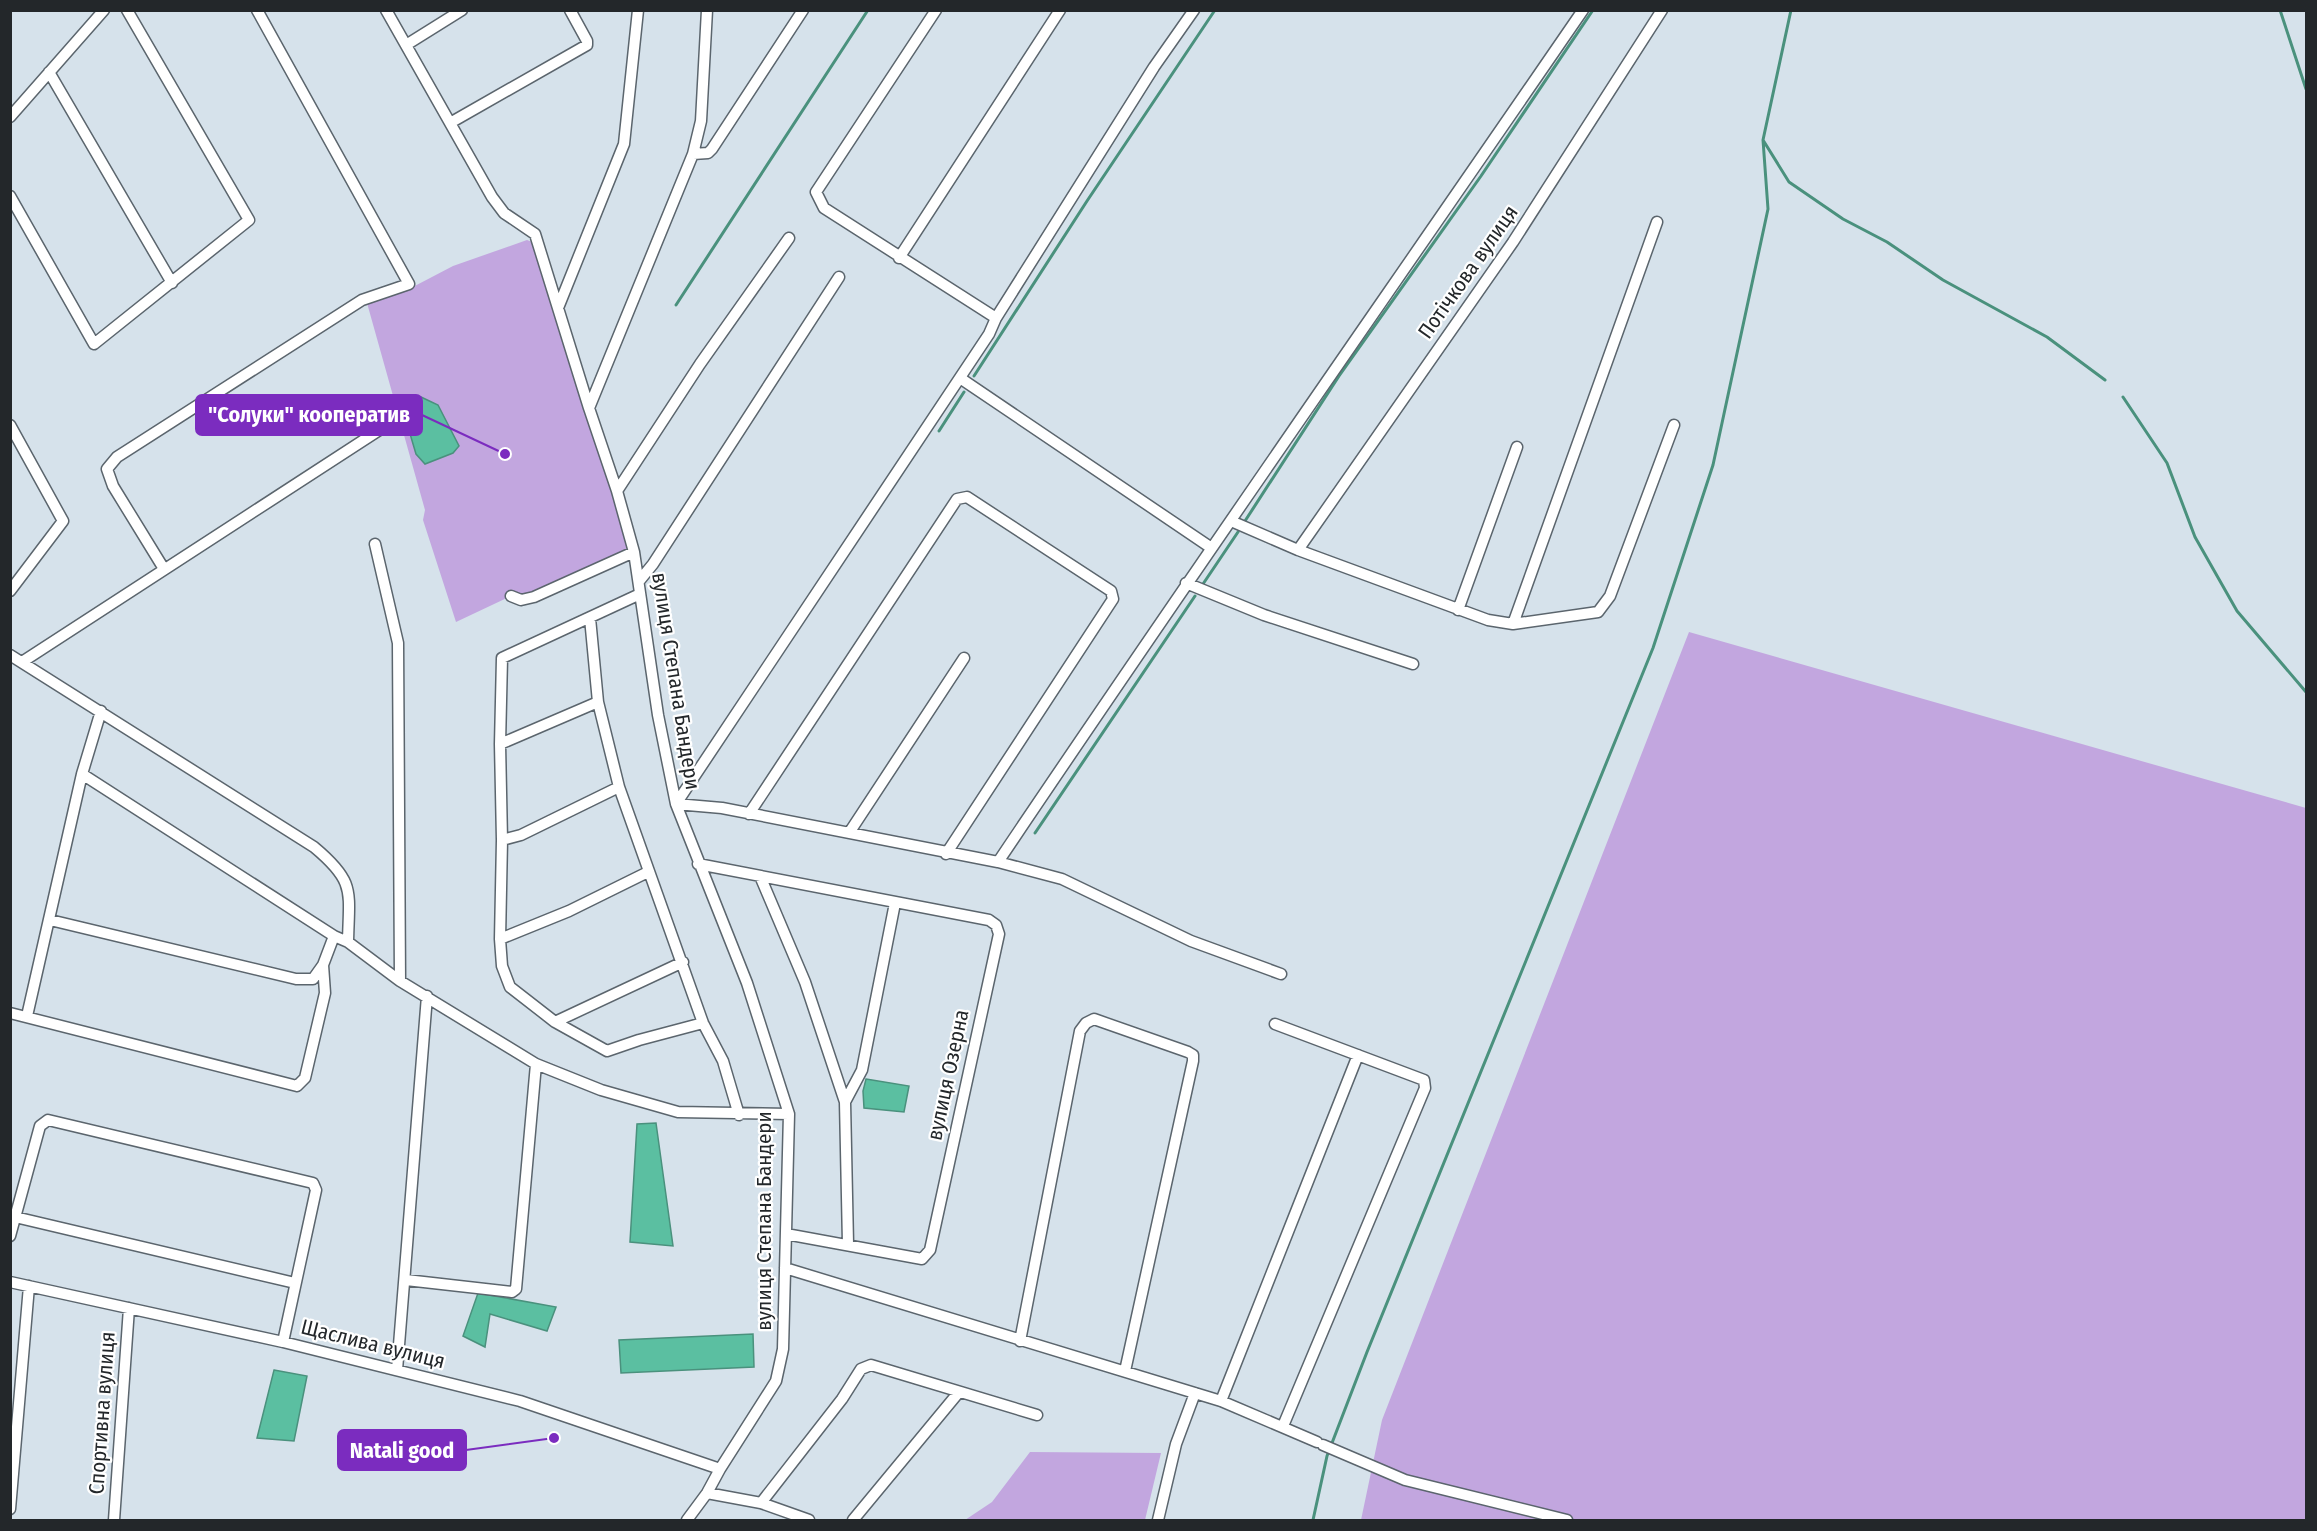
<svg xmlns="http://www.w3.org/2000/svg" width="2317" height="1531" font-family="'Fira Sans Condensed',sans-serif">
  <style>
    .green { fill: #c2a6df }
    .water { fill: #5bbfa1; stroke: #4a917d; stroke-width: 1.5 }
    .lines { fill: none; stroke-linecap: round; stroke-linejoin: round }
    .stream { stroke: #4a917d; stroke-width: 3 }
    .minor-casing { stroke: #5b656d; stroke-width: 13 }
    .minor { stroke: #fff; stroke-width: 10 }
    .labels { text-anchor: middle; stroke-width: 4.5; stroke-linejoin: round; paint-order: stroke }
    .street-label { font-size: 21px; fill: #23272a; stroke: #fff }
    .leader { fill: none; stroke: #7b2cbf; stroke-width: 2 }
    .callout-dot { fill: #7b2cbf; stroke: #fff; stroke-width: 2 }
    .callout { fill: #7b2cbf; stroke: #7b2cbf; stroke-width: 2 }
    .callout-label { font-size: 22px; text-anchor: middle; font-weight: bold; fill: #fff }
  </style>
  <rect width="100%" height="100%" fill="#d6e2eb"/>
  <path class="green" d="M 527,240 L 532,242 L 634,552 L 528,596 L 511,596 L 456,622 L 423,520 L 425,510 L 367,303 L 409,289 L 453,266 Z
    M 1689,632 L 2306,808 L 2306,1520 L 1361,1520 L 1382,1420 Z
    M 1030,1452 L 1161,1453 L 1145,1520 L 965,1520 L 992,1502 Z"/>
  <path class="water" d="M 421,397 L 438,405 L 459,446 L 453,453 L 425,464 L 416,454 L 403,410 L 405,403 Z
    M 866,1079 L 909,1086 L 904,1112 L 864,1108 L 863,1091 Z
    M 656,1123 L 673,1246 L 630,1242 L 637,1124 Z
    M 478,1293 L 556,1307 L 547,1331 L 490,1314 L 485,1347 L 463,1336 Z
    M 753,1334 L 754,1367 L 621,1373 L 619,1340 Z
    M 274,1370 L 307,1376 L 294,1441 L 257,1438 Z"/>
  <g class="lines">
    <path class="stream" d="M 2280,10 L 2306,89
      M 1763,140 L 1791,10
      M 676,305 L 868,10
      M 974,376 L 1087,201 L 1215,10
      M 2123,397 L 2167,463 L 2195,537 L 2237,611 L 2306,692
      M 939,431 L 964,392
      M 1245,521 L 1339,376 L 1481,176 L 1593,10
      M 1203,584 L 1238,532
      M 1035,833 L 1195,596
      M 1313,1520 L 1327,1456 L 1367,1352 L 1653,648 L 1713,465 L 1768,209 L 1763,140 L 1789,182 L 1843,219 L 1887,242 L 1943,280 L 2047,337 L 2105,380"/>
    <defs>
      <path id="minor" d="M 386,10 L 492,197 L 504,213 L 535,234 L 589,408
        M 936,10 L 816,192 L 824,208 L 996,318
        M 1194,10 L 1154,67 L 996,318 L 989,334 L 676,804 L 722,808 L 998,862 L 1062,879 L 1191,941 L 1281,974
        M 406,45 L 462,10
        M 49,72 L 172,283
        M 10,117 L 104,10
        M 450,123 L 587,45 L 587,41 L 570,10
        M 693,154 L 708,153 L 712,149 L 803,10
        M 10,196 L 94,344 L 249,220 L 127,10
        M 899,258 L 1060,10
        M 558,308 L 624,144 L 638,10
        M 960,378 L 1210,547
        M 10,425 L 63,521 L 10,591
        M 617,491 L 700,364 L 789,238
        M 1231,521 L 1298,550 L 1488,620 L 1513,624 L 1598,612 L 1610,596 L 1674,425
        M 375,544 L 398,643 L 400,981
        M 1298,550 L 1513,242 L 1662,10
        M 164,569 L 113,486 L 107,469 L 117,457 L 362,300 L 409,284 L 257,10
        M 640,580 L 653,564 L 839,277
        M 1186,583 L 1264,615 L 1413,664
        M 640,594 L 502,658 L 500,744 L 502,840 L 500,939 L 502,966 L 510,987 L 555,1022 L 607,1051 L 639,1040 L 703,1023
        M 511,596 L 521,600 L 534,597 L 634,552
        M 1458,610 L 1517,447
        M 590,618 L 598,702 L 619,787 L 703,1023 L 723,1061 L 739,1115
        M 1513,624 L 1657,222
        M 10,655 L 314,847 C 356,882 349,891 348,942 L 400,981 L 536,1064 L 601,1090 L 678,1112 L 789,1114
        M 22,662 L 387,425
        M 500,744 L 598,702
        M 82,774 L 334,936
        M 749,814 L 957,499 L 967,497 L 1111,591 L 1113,599 L 946,854
        M 849,833 L 964,658
        M 502,840 L 521,835 L 619,787
        M 998,862 C 1190,576 1388,294 1583,10
        M 698,864 L 989,920 L 996,925 L 999,934 L 930,1250 L 922,1259 L 786,1234
        M 760,876 L 805,982 L 845,1102
        M 50,920 L 296,979 L 313,979 L 323,965
        M 500,939 L 569,911 L 648,872
        M 10,1013 L 297,1086 L 305,1078 L 325,993 L 323,965 L 334,936 L 348,942
        M 27,1016 L 82,774 L 101,711
        M 555,1022 L 683,962
        M 1275,1024 L 1424,1080 L 1425,1088 L 1283,1426
        M 15,1217 L 295,1283
        M 10,1236 L 40,1126 L 48,1120 L 313,1183 L 316,1190 L 283,1342
        M 848,1244 L 845,1102 L 862,1070 L 895,903
        M 785,1268 L 1221,1401 L 1317,1442
        M 406,1280 L 512,1292 L 516,1289 L 536,1064
        M 10,1282 L 283,1342 L 520,1401 L 720,1469
        M 1020,1341 L 1080,1031 L 1086,1023 L 1094,1019 L 1188,1052 L 1193,1055 L 1193,1061 L 1125,1371
        M 397,1370 L 427,996
        M 1221,1401 L 1358,1055
        M 1323,1445 L 1405,1480 L 1567,1520
        M 707,1493 L 761,1503 L 809,1520
        M 761,1503 L 842,1399 L 861,1369 L 871,1365 L 1037,1415
        M 10,1509 L 29,1286
        M 114,1520 L 129,1308
        M 687,1520 L 707,1493 L 720,1469 L 776,1381 L 783,1349 L 789,1114 L 747,983 L 676,804 L 658,715 L 634,552 L 617,491 L 589,408 L 693,154 L 701,121 L 707,10
        M 853,1520 L 959,1392
        M 1158,1520 L 1176,1444 L 1195,1393"/>
    </defs>
    <use href="#minor" class="minor-casing"/>
    <use href="#minor" class="minor"/>
  </g>
  <g class="labels">
    <g class="street-label">
      <text transform="translate(1468 272) rotate(-55)" y="7">Потічкова вулиця</text>
      <text transform="translate(676 681) rotate(81)" y="7">вулиця Степана Бандери</text>
      <text transform="translate(948 1075) rotate(-78)" y="7">вулиця Озерна</text>
      <text transform="translate(764 1221) rotate(-90)" y="7">вулиця Степана Бандери</text>
      <text transform="translate(373 1344) rotate(14)" y="7">Щаслива вулиця</text>
      <text transform="translate(102 1413) rotate(-86)" y="7">Спортивна вулиця</text>
    </g>
  </g>
  <path class="leader" d="M505 454L422 415M554 1438L466 1450"/>
  <g class="callout-dot">
    <circle cx="505" cy="454" r="6"/>
    <circle cx="554" cy="1438" r="6"/>
  </g>
  <g class="callout">
    <rect x="196" y="395" width="226" height="40" rx="6"/>
    <rect x="338" y="1430" width="128" height="40" rx="6"/>
  </g>
  <g class="callout-label">
    <text x="309" y="422">"Солуки" кооператив</text>
    <text x="402" y="1458">Natali good</text>
  </g>
  <rect width="2317" height="1531" fill="none" stroke="#23272a" stroke-width="24"/>
</svg>
